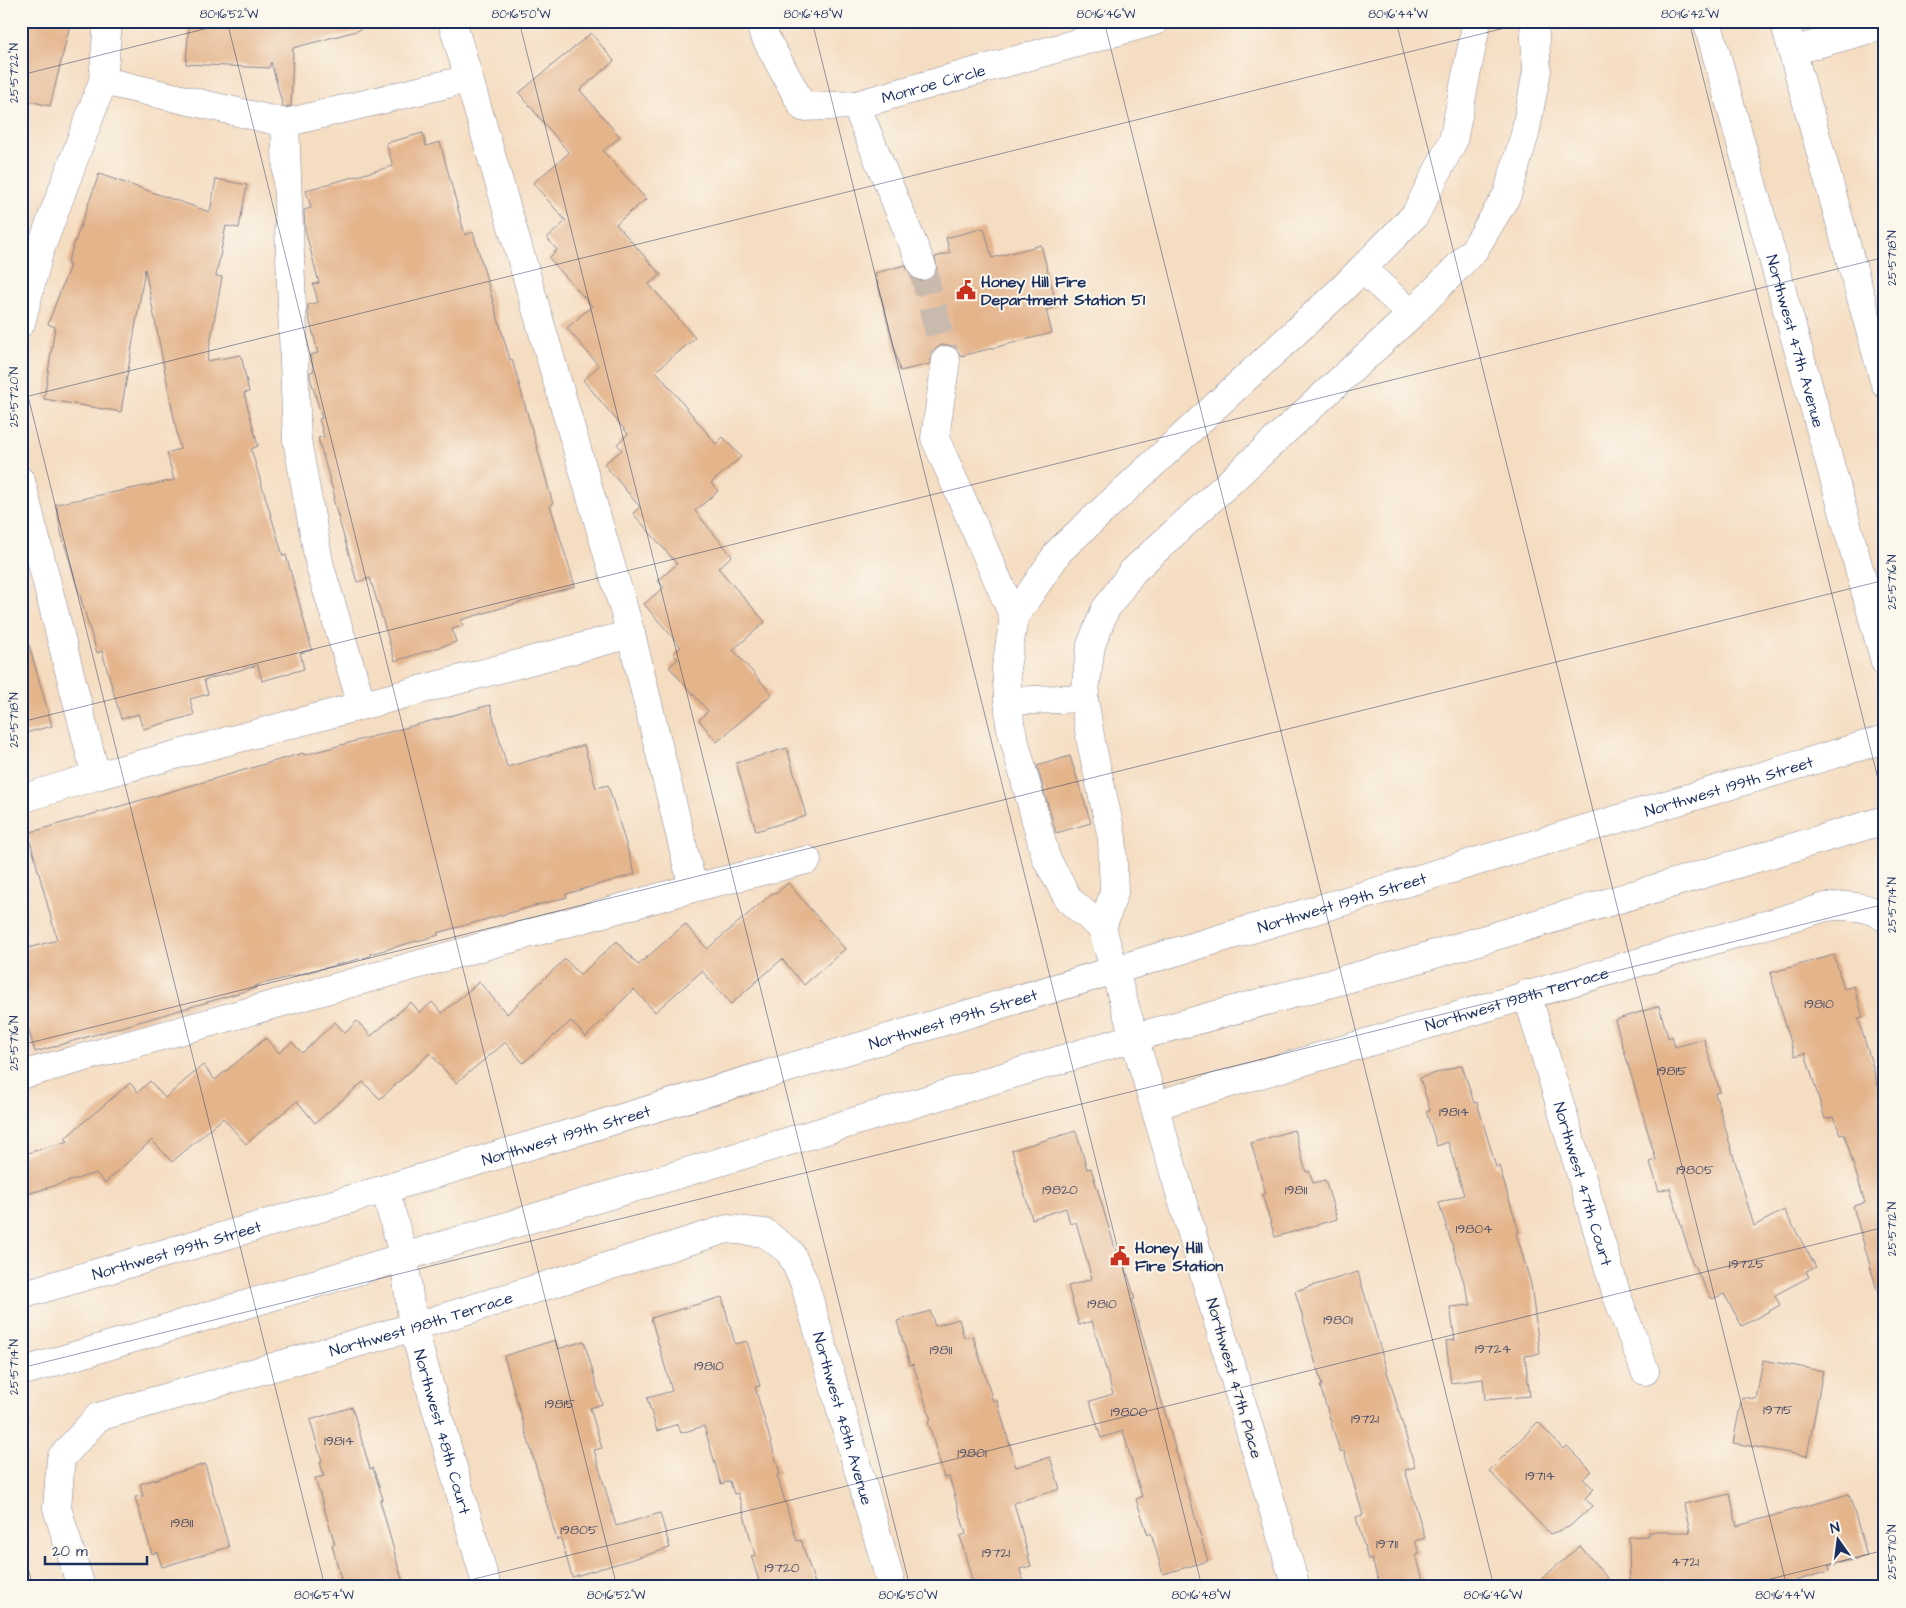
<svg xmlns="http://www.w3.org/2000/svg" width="1906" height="1608" font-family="'Architects Daughter',sans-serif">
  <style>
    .building { fill: #e4b48b }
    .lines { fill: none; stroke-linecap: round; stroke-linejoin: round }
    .minor-tunnel { stroke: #c9baae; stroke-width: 28; stroke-dasharray: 28 14; stroke-linecap: butt }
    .minor-casing { stroke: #888690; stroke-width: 29 }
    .major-casing { stroke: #888690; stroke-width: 29 }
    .minor { stroke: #fff; stroke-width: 28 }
    .major { stroke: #fff; stroke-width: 28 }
    .ticks { fill: none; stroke: #1b2f5e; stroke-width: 1; stroke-opacity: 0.45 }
    .labels { text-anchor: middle; stroke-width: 4; stroke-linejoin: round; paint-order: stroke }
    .number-label { font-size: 14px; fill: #4d5069 }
    .street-label { font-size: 16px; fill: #1b2f5e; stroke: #fbf7ec }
    .poi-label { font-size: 16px; font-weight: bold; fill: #1b2f5e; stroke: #fbf7ec; text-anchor: start }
    .neatline { fill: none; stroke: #1b2f5e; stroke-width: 2 }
    .ticks-label { font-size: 12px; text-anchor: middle; fill: #1b2f5e }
  </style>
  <rect width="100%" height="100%" fill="#fbf7ec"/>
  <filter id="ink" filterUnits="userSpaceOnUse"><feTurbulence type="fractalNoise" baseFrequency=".02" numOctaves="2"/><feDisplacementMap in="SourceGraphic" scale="10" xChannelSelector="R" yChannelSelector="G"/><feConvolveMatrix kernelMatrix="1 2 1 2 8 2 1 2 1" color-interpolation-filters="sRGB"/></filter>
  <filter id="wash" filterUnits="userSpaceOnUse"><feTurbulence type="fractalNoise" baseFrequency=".0096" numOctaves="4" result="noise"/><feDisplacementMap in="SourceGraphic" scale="20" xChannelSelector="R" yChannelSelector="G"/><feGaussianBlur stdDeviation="1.12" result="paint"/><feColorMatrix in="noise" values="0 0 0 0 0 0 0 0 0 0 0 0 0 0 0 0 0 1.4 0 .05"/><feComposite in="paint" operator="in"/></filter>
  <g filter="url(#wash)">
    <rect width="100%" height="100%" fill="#f5ddc2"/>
    <g id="blocks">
      <path class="building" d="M 21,21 L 71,21 L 50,106 L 21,99 Z
        M 189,21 L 359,21 L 360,30 L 293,48 L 291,106 L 285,107 L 283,106 L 271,62 L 269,68 L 186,64 Z
        M 591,33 L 614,61 L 580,90 L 620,137 L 603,151 L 646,199 L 616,224 L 661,275 L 649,284 L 695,338 L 656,371 L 716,444 L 723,437 L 741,457 L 711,483 L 718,491 L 695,511 L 732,556 L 718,568 L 765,622 L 733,650 L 772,694 L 717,742 L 699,720 L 708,711 L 669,667 L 678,659 L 673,654 L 681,647 L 644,604 L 664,587 L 658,581 L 677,564 L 633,513 L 640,507 L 604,464 L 622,450 L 617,444 L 628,434 L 583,380 L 599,366 L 567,328 L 592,306 L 549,258 L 557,250 L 547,238 L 566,221 L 533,183 L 569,153 L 519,93 Z
        M 423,133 L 426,146 L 440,142 L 465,235 L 473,232 L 510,360 L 512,359 L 553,504 L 550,505 L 575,586 L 461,620 L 463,626 L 452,629 L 456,642 L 395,661 L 370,578 L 357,582 L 333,499 L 335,498 L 318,438 L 324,437 L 319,419 L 322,418 L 310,377 L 310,372 L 314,371 L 310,355 L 318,353 L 308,313 L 308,305 L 318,302 L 313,284 L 319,283 L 305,229 L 304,210 L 311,208 L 306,190 L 393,166 L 386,143 Z
        M 99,174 L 210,212 L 216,179 L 247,185 L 239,228 L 226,226 L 216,276 L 222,277 L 207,361 L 241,355 L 249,392 L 244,393 L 258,446 L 251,449 L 283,556 L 286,555 L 312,650 L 300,653 L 304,669 L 262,681 L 258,665 L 204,680 L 208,694 L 190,699 L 194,715 L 143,729 L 138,714 L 121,719 L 102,651 L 97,653 L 61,532 L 56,504 L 174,480 L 167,453 L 180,449 L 145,269 L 121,412 L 44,399 L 55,327 L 48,324 L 70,265 L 67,264 Z
        M 984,228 L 992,258 L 1041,245 L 1057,307 L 1046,310 L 1052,333 L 961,356 L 955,347 L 948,345 L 941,345 L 933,351 L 930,364 L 900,371 L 875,273 L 905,265 L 913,279 L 920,281 L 927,281 L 934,276 L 937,269 L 935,257 L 950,253 L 946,238 Z
        M 29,645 L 52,726 L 21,734 L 21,647 Z
        M 490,705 L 507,767 L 584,745 L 596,788 L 608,785 L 635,874 L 566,894 L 567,897 L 437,933 L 439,935 L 370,954 L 371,956 L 255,986 L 256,988 L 35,1052 L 21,1003 L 21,950 L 57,940 L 28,833 L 303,753 L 304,755 Z
        M 787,748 L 806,816 L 756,831 L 736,763 Z
        M 1070,756 L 1091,823 L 1056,833 L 1037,766 Z
        M 788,883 L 845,949 L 804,985 L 782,959 L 731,1004 L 702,971 L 655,1012 L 634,989 L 586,1037 L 571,1021 L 523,1063 L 506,1042 L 456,1083 L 430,1053 L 380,1099 L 363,1082 L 315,1123 L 297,1101 L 246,1144 L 223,1118 L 172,1162 L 152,1140 L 105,1183 L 96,1173 L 21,1196 L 21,1155 L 68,1141 L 65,1138 L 130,1083 L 138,1092 L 150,1081 L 165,1098 L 203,1065 L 215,1080 L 266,1038 L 279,1053 L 292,1042 L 302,1053 L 335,1022 L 345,1033 L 357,1021 L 371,1036 L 411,1002 L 420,1013 L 432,1002 L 442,1013 L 479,982 L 507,1014 L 565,959 L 580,975 L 617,941 L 638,965 L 685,924 L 707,949 L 774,892 L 776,894 Z
        M 1834,955 L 1844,989 L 1854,986 L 1863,1017 L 1858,1018 L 1885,1108 L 1885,1289 L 1877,1290 L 1853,1206 L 1865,1203 L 1844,1133 L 1840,1134 L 1834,1117 L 1825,1119 L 1805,1053 L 1795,1056 L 1770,973 Z
        M 1659,1006 L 1668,1038 L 1672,1036 L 1675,1047 L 1704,1039 L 1720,1092 L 1715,1093 L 1754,1226 L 1784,1210 L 1816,1267 L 1806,1271 L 1809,1277 L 1775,1295 L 1780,1305 L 1742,1326 L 1724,1294 L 1712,1299 L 1692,1262 L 1670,1188 L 1659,1191 L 1650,1162 L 1656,1160 L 1615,1020 Z
        M 1462,1065 L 1474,1103 L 1477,1102 L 1496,1167 L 1499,1166 L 1519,1232 L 1516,1233 L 1531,1284 L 1540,1354 L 1525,1356 L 1530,1396 L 1485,1400 L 1483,1379 L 1451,1383 L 1446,1341 L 1455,1340 L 1450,1307 L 1471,1305 L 1439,1203 L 1464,1195 L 1448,1142 L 1437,1146 L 1426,1111 L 1430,1110 L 1420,1078 Z
        M 1294,1130 L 1306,1172 L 1309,1171 L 1313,1183 L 1325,1180 L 1337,1219 L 1275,1237 L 1262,1194 L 1266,1194 L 1251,1143 Z
        M 1076,1131 L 1087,1169 L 1091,1168 L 1117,1255 L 1121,1253 L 1135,1299 L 1132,1300 L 1208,1561 L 1163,1574 L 1151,1533 L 1148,1535 L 1136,1499 L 1142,1497 L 1123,1431 L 1101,1438 L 1090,1401 L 1113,1394 L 1092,1321 L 1079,1325 L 1068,1286 L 1092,1279 L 1076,1222 L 1070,1224 L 1066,1208 L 1032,1219 L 1012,1150 Z
        M 1358,1272 L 1415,1467 L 1405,1470 L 1425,1538 L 1415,1541 L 1420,1554 L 1416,1555 L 1425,1587 L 1380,1587 L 1372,1559 L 1368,1560 L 1356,1517 L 1363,1515 L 1344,1451 L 1340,1452 L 1320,1386 L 1322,1385 L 1295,1291 Z
        M 722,1297 L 735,1344 L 747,1341 L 760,1386 L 755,1387 L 780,1474 L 777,1475 L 797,1541 L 801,1540 L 816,1587 L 761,1587 L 751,1556 L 755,1555 L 738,1493 L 734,1494 L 730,1481 L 721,1484 L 704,1426 L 681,1433 L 678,1424 L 657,1431 L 647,1398 L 672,1391 L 651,1318 Z
        M 930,1311 L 935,1326 L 959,1319 L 964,1338 L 973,1336 L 993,1401 L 997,1400 L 1016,1467 L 1050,1457 L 1060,1489 L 1014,1503 L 1031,1566 L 1020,1569 L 1024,1587 L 974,1587 L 960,1536 L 966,1534 L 949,1477 L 944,1478 L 928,1421 L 931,1420 L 913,1364 L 910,1365 L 897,1321 Z
        M 555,1340 L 558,1349 L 584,1341 L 602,1404 L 590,1408 L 602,1448 L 594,1450 L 616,1526 L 660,1513 L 670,1548 L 572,1577 L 561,1539 L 557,1540 L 504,1356 Z
        M 1763,1360 L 1823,1371 L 1807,1456 L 1733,1443 L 1742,1397 L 1756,1399 Z
        M 352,1407 L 370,1469 L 373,1468 L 383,1499 L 380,1500 L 404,1587 L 343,1587 L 332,1545 L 335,1544 L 315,1478 L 324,1476 L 320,1462 L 322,1461 L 310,1420 Z
        M 1538,1422 L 1563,1449 L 1567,1446 L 1592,1471 L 1583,1479 L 1594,1489 L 1585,1498 L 1592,1506 L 1569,1527 L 1550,1534 L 1489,1471 Z
        M 205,1464 L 229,1547 L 162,1567 L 157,1552 L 152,1554 L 135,1497 L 143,1496 L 140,1484 Z
        M 1730,1494 L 1737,1526 L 1849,1494 L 1867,1556 L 1829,1566 L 1830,1571 L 1774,1587 L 1630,1587 L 1629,1537 L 1648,1536 L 1648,1532 L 1690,1532 L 1684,1504 Z
        M 1580,1546 L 1615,1587 L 1532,1587 Z"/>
    </g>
  </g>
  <g filter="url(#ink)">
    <use href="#blocks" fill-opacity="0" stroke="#888690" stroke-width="1"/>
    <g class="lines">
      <path class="minor-tunnel" d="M 922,266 L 946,360"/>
      <defs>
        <g id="minor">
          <path d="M 452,21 L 631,634 L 693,888"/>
          <path id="s1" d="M 759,21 L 763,33 L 803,107 L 856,105 L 1155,21"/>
          <path d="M 1792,51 L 1885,25"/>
          <path d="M 103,81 L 285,123 L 468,79"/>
          <path d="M 856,105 L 922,266"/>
          <path d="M 285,123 L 297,440 L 320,567 L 362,705"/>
          <path d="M 1362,269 L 1412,314"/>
          <path d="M 21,323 L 39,253 L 103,81 L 108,21"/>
          <path d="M 946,360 L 935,438 L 1014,617"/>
          <path d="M 21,481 L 96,776"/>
          <path d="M 1008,701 L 1084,698"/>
          <path d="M 21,799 L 96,776 L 631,634"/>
          <path d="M 1102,928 L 1114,893 L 1112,838 L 1091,742 L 1084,698 L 1091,645 L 1105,610 L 1133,571 L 1412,314 L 1474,250 L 1507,195 L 1525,134 L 1537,71 L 1534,21"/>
          <path id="s2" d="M 1527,994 L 1617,1296 L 1645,1371"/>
          <path d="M 21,1075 L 693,888 L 807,860"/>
          <path id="s3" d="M 1156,1105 L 1826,907 C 1847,905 1867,905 1885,918"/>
          <path id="s4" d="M 385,1189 L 404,1258 L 413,1327 L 487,1587"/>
          <path id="s5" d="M 81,1587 L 57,1508 L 61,1458 L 98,1417 L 413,1327 L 727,1229 L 765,1233 L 790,1252 L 804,1282 L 892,1587"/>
          <path d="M 1296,1587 L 1102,928 L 1069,900 L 1046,858 L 1010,724 L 1006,668 L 1014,617 L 1059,551 L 1342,289 L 1415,215 L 1453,141 L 1477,21"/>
        </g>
        <g id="major">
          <path id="s6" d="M 1707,21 L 1885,662"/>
          <path d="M 1784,21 L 1885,384"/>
          <path id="s7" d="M 21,1295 L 385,1189 L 1885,739"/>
          <path d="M 21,1372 L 1136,1037 L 1408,962 L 1885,820"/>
        </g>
      </defs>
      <use href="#minor" class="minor-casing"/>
      <use href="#major" class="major-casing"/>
      <use href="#minor" class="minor"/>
      <use href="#major" class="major"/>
    </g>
  </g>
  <path class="ticks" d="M 227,21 L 617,1587M 519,21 L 910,1587M 812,21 L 1202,1587M 1104,21 L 1494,1587M 1396,21 L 1787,1587M 1689,21 L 1885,807M 21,75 L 236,21M 21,368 L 325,1587M 21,398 L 1533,21M 21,722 L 1885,257M 21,1045 L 1885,580M 21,1368 L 1885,904M 21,1541 L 33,1587M 442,1587 L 1885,1227M 1739,1587 L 1885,1550"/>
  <defs>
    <symbol id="civic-bare" viewBox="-9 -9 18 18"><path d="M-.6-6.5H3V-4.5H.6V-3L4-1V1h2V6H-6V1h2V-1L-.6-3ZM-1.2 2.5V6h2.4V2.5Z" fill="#c8321e" stroke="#fbf7ec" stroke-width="2.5" paint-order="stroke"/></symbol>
  </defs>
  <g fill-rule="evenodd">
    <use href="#civic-bare" x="952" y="276" width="28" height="28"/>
    <use href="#civic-bare" x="1106" y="1242" width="28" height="28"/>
  </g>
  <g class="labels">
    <g class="number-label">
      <text x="1819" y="1008">19810</text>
      <text x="1672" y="1075">19815</text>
      <text x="1454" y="1116">19814</text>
      <text x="1695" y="1174">19805</text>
      <text x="1060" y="1194">19820</text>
      <text x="1296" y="1194">19811</text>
      <text x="1474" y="1233">19804</text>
      <text x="1747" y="1268">19725</text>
      <text x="1102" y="1308">19810</text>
      <text x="1338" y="1324">19801</text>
      <text x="1493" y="1353">19724</text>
      <text x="941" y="1354">19811</text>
      <text x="709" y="1370">19810</text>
      <text x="560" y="1408">19815</text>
      <text x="1778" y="1414">19715</text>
      <text x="1129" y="1416">19800</text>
      <text x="1365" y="1423">19721</text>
      <text x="339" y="1445">19814</text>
      <text x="972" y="1457">19801</text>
      <text x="1540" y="1480">19714</text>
      <text x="182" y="1527">19811</text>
      <text x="579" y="1534">19805</text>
      <text x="1387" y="1548">19711</text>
      <text x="996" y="1557">19721</text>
      <text x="1685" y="1566">4721</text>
      <text x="782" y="1572">19720</text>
    </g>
    <g class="street-label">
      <text dy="6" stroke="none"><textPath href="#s1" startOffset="230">Monroe Circle</textPath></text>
      <text dy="6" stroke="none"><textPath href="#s6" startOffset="332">Northwest 47th Avenue</textPath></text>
      <text dy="6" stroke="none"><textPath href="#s7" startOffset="1782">Northwest 199th Street</textPath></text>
      <text dy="6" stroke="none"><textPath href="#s7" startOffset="1378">Northwest 199th Street</textPath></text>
      <text dy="6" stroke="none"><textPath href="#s3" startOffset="376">Northwest 198th Terrace</textPath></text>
      <text dy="6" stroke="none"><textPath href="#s7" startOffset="972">Northwest 199th Street</textPath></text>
      <text dy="6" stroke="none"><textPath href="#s7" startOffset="568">Northwest 199th Street</textPath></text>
      <text dy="6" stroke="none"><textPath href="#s2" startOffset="198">Northwest 47th Court</textPath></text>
      <text dy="6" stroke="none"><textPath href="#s7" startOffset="162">Northwest 199th Street</textPath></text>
      <text dy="6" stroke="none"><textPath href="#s5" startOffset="524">Northwest 198th Terrace</textPath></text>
      <text transform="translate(1235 1378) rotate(74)" y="6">Northwest 47th Place</text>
      <text dy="6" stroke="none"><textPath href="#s5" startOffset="1089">Northwest 48th Avenue</textPath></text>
      <text dy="6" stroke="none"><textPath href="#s4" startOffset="250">Northwest 48th Court</textPath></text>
    </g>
    <g class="poi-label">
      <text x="981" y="287">Honey Hill Fire<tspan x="981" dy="18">Department Station 51</tspan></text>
      <text x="1135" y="1253">Honey Hill<tspan x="1135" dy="18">Fire Station</tspan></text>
    </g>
  </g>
  <rect width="1906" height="1608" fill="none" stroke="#fbf7ec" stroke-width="55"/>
  <g transform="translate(1838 1540) rotate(346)" stroke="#fbf7ec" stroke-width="4" paint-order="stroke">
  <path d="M0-4L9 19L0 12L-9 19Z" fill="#1b2f5e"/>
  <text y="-8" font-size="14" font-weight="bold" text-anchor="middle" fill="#1b2f5e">N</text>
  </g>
  <path d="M45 1556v8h102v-8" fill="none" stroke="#1b2f5e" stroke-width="2.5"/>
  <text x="52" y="1556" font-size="15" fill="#1b2f5e" stroke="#fbf7ec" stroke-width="4" paint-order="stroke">20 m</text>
  <rect x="28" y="28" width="1850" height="1552" class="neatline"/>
  <g class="ticks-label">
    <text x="229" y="18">80°16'52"W</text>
    <text x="521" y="18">80°16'50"W</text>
    <text x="813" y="18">80°16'48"W</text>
    <text x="1106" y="18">80°16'46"W</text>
    <text x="1398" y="18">80°16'44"W</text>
    <text x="1690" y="18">80°16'42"W</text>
    <text transform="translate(14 73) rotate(-90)" y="4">25°57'22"N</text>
    <text transform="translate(1892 258) rotate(-90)" y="4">25°57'18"N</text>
    <text transform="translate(14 397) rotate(-90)" y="4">25°57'20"N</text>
    <text transform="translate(1892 582) rotate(-90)" y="4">25°57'16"N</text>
    <text transform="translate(14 720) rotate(-90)" y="4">25°57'18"N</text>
    <text transform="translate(1892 905) rotate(-90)" y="4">25°57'14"N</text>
    <text transform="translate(14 1043) rotate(-90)" y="4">25°57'16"N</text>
    <text transform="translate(1892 1229) rotate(-90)" y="4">25°57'12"N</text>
    <text transform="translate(14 1367) rotate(-90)" y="4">25°57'14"N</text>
    <text transform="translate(1892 1552) rotate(-90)" y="4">25°57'10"N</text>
    <text x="324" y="1599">80°16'54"W</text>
    <text x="616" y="1599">80°16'52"W</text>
    <text x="908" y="1599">80°16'50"W</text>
    <text x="1201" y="1599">80°16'48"W</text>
    <text x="1493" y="1599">80°16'46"W</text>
    <text x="1785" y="1599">80°16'44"W</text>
  </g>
</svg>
